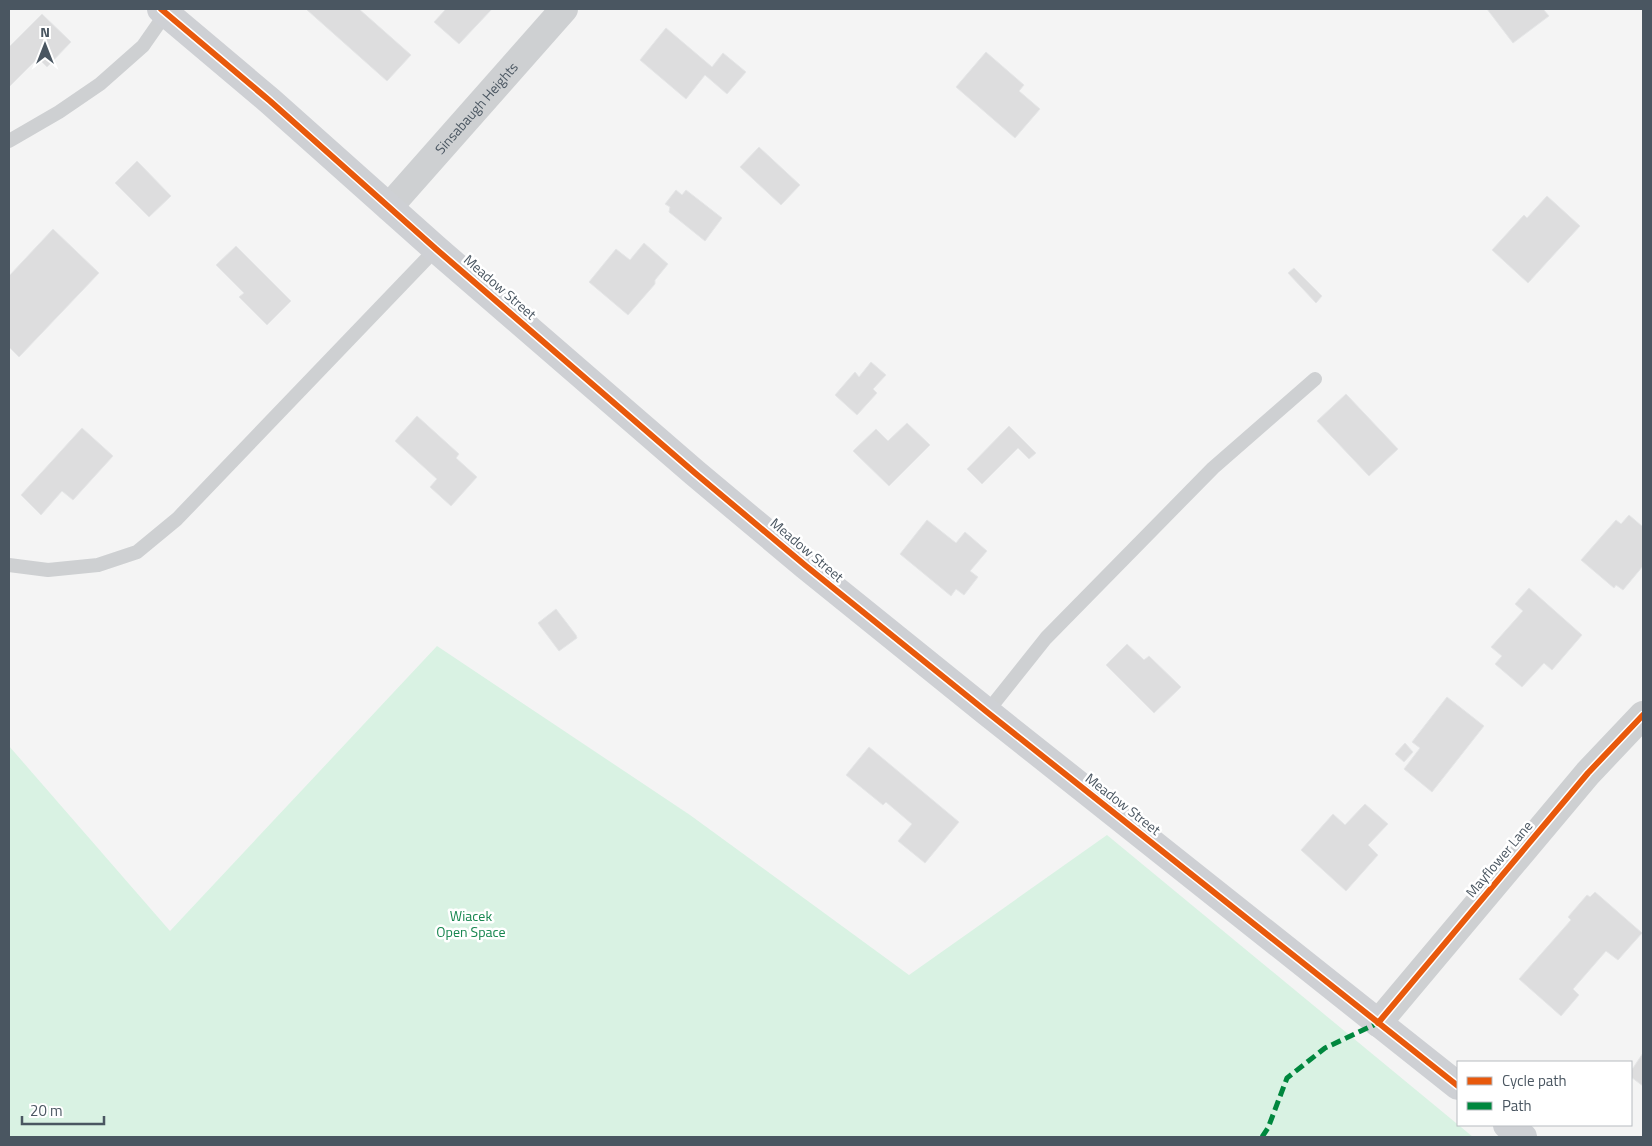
<svg xmlns="http://www.w3.org/2000/svg" width="1652" height="1146" font-family="'Titillium Web',sans-serif">
  <style>
    .green { fill: #d9f2e3 }
    .building { fill: #ddddde; stroke: #e5e6e7 }
    .lines { fill: none; stroke-linecap: round; stroke-linejoin: round }
    .lane { stroke: #ced0d2; stroke-width: 14 }
    .street { stroke: #ced0d2; stroke-width: 28 }
    .secondary { stroke: #ced0d4; stroke-width: 28 }
    .quiet { stroke: #00873e; stroke-width: 5; stroke-dasharray: 10 5; stroke-linecap: butt }
    .cycleway-casing { stroke: #fff; stroke-width: 9 }
    .cycleway { stroke: #e8590c; stroke-width: 6 }
    .labels { text-anchor: middle; stroke-width: 5; stroke-linejoin: round; paint-order: stroke }
    .street-label { font-size: 14px; fill: #4a5661; stroke: #fff }
    .park-label { font-size: 14px; fill: #17864f; stroke: #fff }
  </style>
  <rect width="100%" height="100%" fill="#f4f4f4"/>
  <path class="green" d="M 437,646 L 690,815 L 909,975 L 1107,835 L 1473,1137 L 9,1137 L 9,746 L 170,931 Z"/>
  <path class="building" d="M 306,9 L 359,9 L 411,55 L 387,81 Z
    M 446,9 L 492,9 L 459,44 L 434,22 Z
    M 1487,9 L 1543,9 L 1549,16 L 1513,43 Z
    M 42,14 L 71,42 L 47,67 L 38,58 L 9,87 L 9,47 Z
    M 666,28 L 712,67 L 723,53 L 746,72 L 727,94 L 705,75 L 686,99 L 640,60 Z
    M 986,52 L 1024,85 L 1019,91 L 1040,109 L 1015,138 L 956,87 Z
    M 759,147 L 800,185 L 781,205 L 740,167 Z
    M 137,161 L 171,196 L 149,217 L 115,183 Z
    M 676,190 L 682,195 L 686,190 L 722,218 L 705,241 L 669,212 L 670,207 L 665,204 Z
    M 1547,196 L 1580,226 L 1528,283 L 1492,250 L 1524,215 L 1527,218 Z
    M 53,229 L 99,273 L 19,357 L 9,347 L 9,276 Z
    M 644,243 L 668,264 L 655,280 L 655,284 L 628,315 L 589,282 L 616,249 L 630,260 Z
    M 236,246 L 291,301 L 267,325 L 239,297 L 244,293 L 216,265 Z
    M 1294,268 L 1322,296 L 1316,303 L 1288,273 Z
    M 871,362 L 886,375 L 873,389 L 877,393 L 857,415 L 835,395 L 855,372 L 859,377 Z
    M 1346,394 L 1398,449 L 1369,476 L 1317,421 Z
    M 417,416 L 459,454 L 456,458 L 477,477 L 451,506 L 430,487 L 437,479 L 395,441 Z
    M 907,423 L 930,445 L 889,486 L 853,451 L 876,429 L 888,441 Z
    M 1009,426 L 1036,453 L 1029,459 L 1018,448 L 982,484 L 967,469 Z
    M 82,428 L 113,456 L 73,500 L 62,491 L 41,515 L 21,495 Z
    M 1629,515 L 1643,527 L 1643,566 L 1623,590 L 1616,585 L 1614,588 L 1581,560 L 1616,520 L 1621,524 Z
    M 927,520 L 956,543 L 965,532 L 987,551 L 970,571 L 978,577 L 964,595 L 956,589 L 951,596 L 900,554 Z
    M 1529,588 L 1582,635 L 1552,670 L 1544,663 L 1522,687 L 1495,664 L 1502,656 L 1491,647 L 1523,611 L 1515,604 Z
    M 556,609 L 576,635 L 577,638 L 559,651 L 538,623 Z
    M 1127,644 L 1144,660 L 1149,656 L 1181,687 L 1154,713 L 1106,665 Z
    M 1447,697 L 1484,726 L 1432,792 L 1404,769 L 1420,748 L 1412,742 Z
    M 1405,743 L 1413,752 L 1404,762 L 1395,754 Z
    M 869,747 L 959,822 L 925,863 L 898,841 L 912,824 L 886,802 L 883,805 L 846,775 Z
    M 1365,804 L 1388,824 L 1368,845 L 1378,855 L 1346,891 L 1301,850 L 1333,814 L 1345,825 Z
    M 1595,892 L 1642,933 L 1618,960 L 1606,951 L 1573,989 L 1579,995 L 1561,1016 L 1519,979 L 1571,920 L 1568,917 L 1587,895 L 1590,897 Z
    M 1643,1053 L 1643,1086 L 1631,1077 L 1631,1071 Z"/>
  <g class="lines">
    <path class="lane" d="M 9,141 L 59,112 L 100,84 L 143,46 L 166,13
      M 9,565 L 48,570 L 98,565 L 137,552 L 177,519 L 436,249
      M 987,712 L 1046,638 L 1213,468 L 1315,379"/>
    <g class="street">
      <path id="s1" d="M 389,207 L 564,9"/>
      <path d="M 1378,1023 L 1588,773 L 1643,715"/>
    </g>
    <path class="secondary" d="M 161,9 L 270,101 L 436,249 L 695,473 L 806,566 L 987,712 L 1458,1086
      M 1507,1125 L 1523,1137"/>
    <path class="quiet" d="M 1262,1137 L 1268,1128 L 1287,1078 L 1325,1048 L 1378,1023"/>
    <defs>
      <path id="cycleway" d="M 161,9 L 270,101 L 436,249 L 695,473 L 806,566 L 987,712 L 1458,1086
        M 1378,1023 L 1588,773 L 1643,715"/>
    </defs>
    <use href="#cycleway" class="cycleway-casing"/>
    <use href="#cycleway" class="cycleway"/>
  </g>
  <g class="labels">
    <g class="street-label">
      <text dy="5" stroke="none"><textPath href="#s1" startOffset="132">Sinsabaugh Heights</textPath></text>
      <text transform="translate(500 287) rotate(41)" y="5">Meadow Street</text>
      <text transform="translate(807 550) rotate(40)" y="5">Meadow Street</text>
      <text transform="translate(1123 804) rotate(38)" y="5">Meadow Street</text>
      <text transform="translate(1499 859) rotate(-50)" y="5">Mayflower Lane</text>
    </g>
    <g class="park-label">
      <text x="471" y="921">Wiacek<tspan x="471" dy="16">Open Space</tspan></text>
    </g>
  </g>
  <rect width="1652" height="1146" fill="none" stroke="#4a5661" stroke-width="20"/>
  <rect x="1457" y="1061" width="175" height="65" fill="#ffffff" stroke="#b7bbc0"/>
  <rect x="1467" y="1077" width="25" height="8" fill="#e8590c" stroke="#b7bbc0"/>
  <text x="1502" y="1086" font-size="15" fill="#4a5661">Cycle path</text>
  <rect x="1467" y="1102" width="25" height="8" fill="#00873e" stroke="#b7bbc0"/>
  <text x="1502" y="1111" font-size="15" fill="#4a5661">Path</text>
  <g transform="translate(45 45)" stroke="#ffffff" stroke-width="4" paint-order="stroke">
  <path d="M0-4L9 19L0 12L-9 19Z" fill="#4a5661"/>
  <text y="-8" font-size="14" font-weight="bold" text-anchor="middle" fill="#4a5661">N</text>
  </g>
  <path d="M22 1116v8h82v-8" fill="none" stroke="#4a5661" stroke-width="2.5"/>
  <text x="30" y="1116" font-size="15" fill="#4a5661" stroke="#ffffff" stroke-width="4" paint-order="stroke">20 m</text>
</svg>
